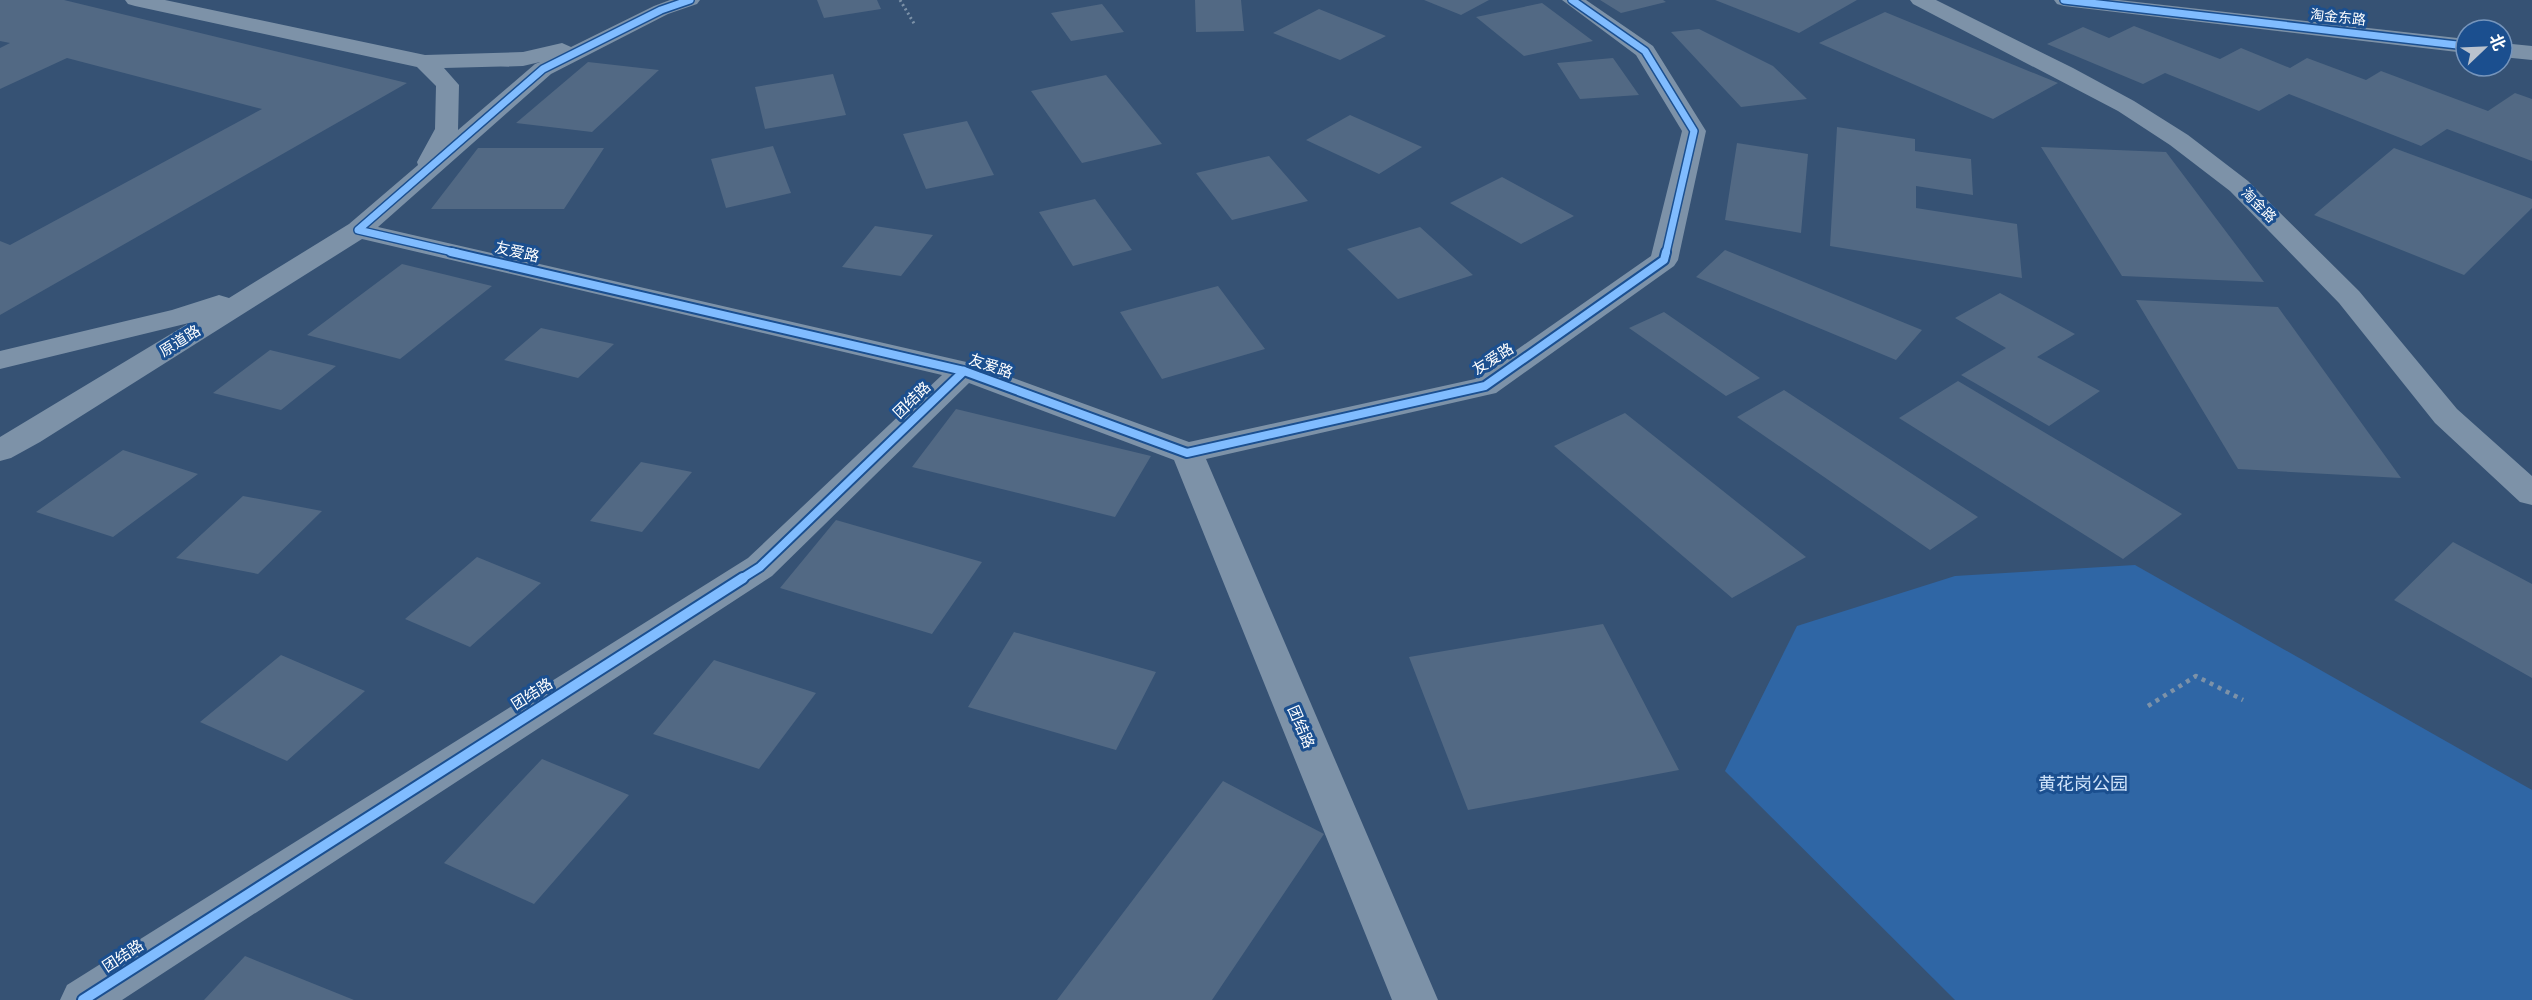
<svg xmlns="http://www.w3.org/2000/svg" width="2532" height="1000" font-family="'Varela Round','Noto Sans SC',sans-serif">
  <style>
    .green { fill: #2f66a5 }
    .building { fill: #526984 }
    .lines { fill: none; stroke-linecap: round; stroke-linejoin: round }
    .path-far1 { stroke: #7d92a8; stroke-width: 3; stroke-dasharray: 2 3; stroke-linecap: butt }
    .path { stroke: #7d92a8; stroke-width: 4.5; stroke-dasharray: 4 5; stroke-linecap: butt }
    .minor { fill: #7d92a8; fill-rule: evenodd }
    .cycleway-far2-casing { stroke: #1b4f8f; stroke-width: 10 }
    .cycleway-far1-casing { stroke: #1b4f8f; stroke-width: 12 }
    .cycleway-casing { stroke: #1b4f8f; stroke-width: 14 }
    .cycleway-far2 { stroke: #80bcff; stroke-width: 7 }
    .cycleway-far1 { stroke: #80bcff; stroke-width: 8 }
    .cycleway { stroke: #80bcff; stroke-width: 10 }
    .labels { text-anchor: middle; stroke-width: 6; stroke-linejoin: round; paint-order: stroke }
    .far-street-label { font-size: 14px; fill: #fff; stroke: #1b4f8f }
    .street-label { font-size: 15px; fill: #fff; stroke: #1b4f8f }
    .near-park-label { font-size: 18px; fill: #cfe3fa; stroke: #1b4f8f }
  </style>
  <rect width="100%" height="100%" fill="#365274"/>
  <path class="green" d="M 2135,565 L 2532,790 L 2532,1000 L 1955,1000 L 1725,771 L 1797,626 L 1955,576 Z"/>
  <path class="building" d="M 0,0 L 64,0 L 407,83 L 0,315 L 0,241 L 10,245 L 262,109 L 67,58 L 0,89 L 0,48 L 10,43 L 0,41 Z
    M 817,0 L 877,0 L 881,9 L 824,18 Z
    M 1195,0 L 1241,0 L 1244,31 L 1196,32 Z
    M 1424,0 L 1489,0 L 1461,15 Z
    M 1600,0 L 1663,0 L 1666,2 L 1621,13 Z
    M 1715,0 L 1857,0 L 1799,33 Z
    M 1542,3 L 1593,41 L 1524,56 L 1476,17 Z
    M 1102,4 L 1124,32 L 1071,41 L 1051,13 Z
    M 1319,9 L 1386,36 L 1340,60 L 1273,33 Z
    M 1885,12 L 2058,83 L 1993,119 L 1819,43 Z
    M 2134,26 L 2220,59 L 2241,48 L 2290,68 L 2307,58 L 2366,80 L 2381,71 L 2488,111 L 2515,93 L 2532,99 L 2532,161 L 2447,129 L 2421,146 L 2289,94 L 2259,111 L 2165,73 L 2143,84 L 2047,44 L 2083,27 L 2109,38 Z
    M 1699,29 L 1773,66 L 1807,99 L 1741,107 L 1671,32 Z
    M 1613,58 L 1639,95 L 1580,99 L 1557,63 Z
    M 588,62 L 659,70 L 592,132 L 516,123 Z
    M 833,74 L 846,115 L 765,129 L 755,87 Z
    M 1106,75 L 1162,144 L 1082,163 L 1031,91 Z
    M 1350,115 L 1422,147 L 1379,174 L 1306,140 Z
    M 967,121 L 994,175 L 926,189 L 903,134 Z
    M 1837,127 L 1915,139 L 1915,151 L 1971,159 L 1973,195 L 1916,186 L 1916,208 L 2017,224 L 2022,278 L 1830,246 Z
    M 1737,143 L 1808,154 L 1801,233 L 1725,220 Z
    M 773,146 L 791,193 L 726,208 L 711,159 Z
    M 2041,147 L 2166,152 L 2264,282 L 2122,276 Z
    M 478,148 L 604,148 L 564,209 L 431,209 Z
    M 2394,148 L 2532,199 L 2532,208 L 2464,275 L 2314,215 Z
    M 1269,156 L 1308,201 L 1232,220 L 1196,173 Z
    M 1502,177 L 1574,216 L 1521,244 L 1450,203 Z
    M 1095,199 L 1132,250 L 1073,266 L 1039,212 Z
    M 875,226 L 933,235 L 901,276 L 842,267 Z
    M 1420,227 L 1473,275 L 1398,299 L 1347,249 Z
    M 1725,250 L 1922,330 L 1896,360 L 1696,277 Z
    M 402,264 L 492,286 L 400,359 L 307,335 Z
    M 1218,286 L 1265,349 L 1162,379 L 1120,312 Z
    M 2000,293 L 2075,334 L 2037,357 L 2100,391 L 2049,426 L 1961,375 L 2006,348 L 1955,318 Z
    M 2136,300 L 2278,307 L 2401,478 L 2238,469 Z
    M 1664,312 L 1760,378 L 1726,396 L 1629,328 Z
    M 541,328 L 614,344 L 578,378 L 504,360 Z
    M 270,350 L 336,366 L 281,410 L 213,393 Z
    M 1958,381 L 2182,514 L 2123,559 L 1899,418 Z
    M 1784,390 L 1978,517 L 1930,550 L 1737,417 Z
    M 956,409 L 1151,456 L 1115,517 L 912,467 Z
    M 1625,413 L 1806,557 L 1732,598 L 1554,446 Z
    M 123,450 L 198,474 L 113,537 L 36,512 Z
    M 641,462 L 692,472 L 642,532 L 590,521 Z
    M 243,496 L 322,511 L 258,574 L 176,558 Z
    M 836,520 L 982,562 L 932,634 L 780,588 Z
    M 2453,542 L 2532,584 L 2532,678 L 2394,600 Z
    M 477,557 L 541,583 L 470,647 L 405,619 Z
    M 1603,624 L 1679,770 L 1468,810 L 1409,657 Z
    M 1014,632 L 1156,672 L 1116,750 L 968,707 Z
    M 281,655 L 365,691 L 287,761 L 200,722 Z
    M 714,660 L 816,693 L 759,769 L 653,734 Z
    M 542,759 L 629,795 L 534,904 L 444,863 Z
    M 1223,781 L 1324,834 L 1212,1000 L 1057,1000 Z
    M 245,956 L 354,1000 L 204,1000 Z"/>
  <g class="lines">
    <path class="path-far1" d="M 900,0 L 915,25"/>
    <path class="path" d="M 2148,706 L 2196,676 L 2243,700"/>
    <path class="minor" d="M 125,0 L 165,0 L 425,55 L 523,52 L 562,43 L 571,47 L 654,6 L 670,0 L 700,0 L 697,4 L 668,14 L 551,74 L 378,227 L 975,364 L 1189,442 L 1475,379 L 1651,256 L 1682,131 L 1636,55 L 1562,0 L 1586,0 L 1653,46 L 1706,131 L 1678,260 L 1674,266 L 1496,393 L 1206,459 L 1438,1000 L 1392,1000 L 1174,460 L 969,383 L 772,576 L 122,1000 L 60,1000 L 67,985 L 748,558 L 942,375 L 362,239 L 40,442 L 11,458 L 0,461 L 0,437 L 189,323 L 0,369 L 0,351 L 172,310 L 219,295 L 229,298 L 349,224 L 418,165 L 417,162 L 435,129 L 436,86 L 417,67 L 135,6 L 128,4 ZM 540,62 L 535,64 L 458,130 L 459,85 L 444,68 L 523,66 Z
      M 1910,0 L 1936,0 L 2073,68 L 2134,101 L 2188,135 L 2248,181 L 2359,291 L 2457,409 L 2532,476 L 2532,505 L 2520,502 L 2435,423 L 2339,303 L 2230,191 L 2170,145 L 2118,111 L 1913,4 Z
      M 2054,0 L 2119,0 L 2466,39 L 2466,53 L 2064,6 L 2057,4 Z
      M 2502,43 L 2532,46 L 2532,60 L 2502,57 Z"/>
    <defs>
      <path id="cycleway-far2" d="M 1572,0 L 1645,51 L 1694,131 L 1666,253
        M 2064,0 L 2466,46
        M 457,253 L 358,230 L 543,69 L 661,10 L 690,0"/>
      <path id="cycleway-far1" d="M 451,252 L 964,371 L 1187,453 L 1485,386 L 1664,260 L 1666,252
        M 741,579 L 760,567 L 964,371"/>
      <path id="cycleway" d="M 83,1000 L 743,578"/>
    </defs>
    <use href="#cycleway-far2" class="cycleway-far2-casing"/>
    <use href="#cycleway-far1" class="cycleway-far1-casing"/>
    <use href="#cycleway" class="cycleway-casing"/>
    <use href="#cycleway-far2" class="cycleway-far2"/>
    <use href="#cycleway-far1" class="cycleway-far1"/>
    <use href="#cycleway" class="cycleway"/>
  </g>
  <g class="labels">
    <g class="far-street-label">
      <text transform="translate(2338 17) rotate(6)" y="5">淘金东路</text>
      <text transform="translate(2259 205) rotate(45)" y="5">淘金路</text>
    </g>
    <g class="street-label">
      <text transform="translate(517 252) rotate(13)" y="5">友爱路</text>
      <text transform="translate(180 341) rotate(-32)" y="5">原道路</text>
      <text transform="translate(1493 359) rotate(-32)" y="5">友爱路</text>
      <text transform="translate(991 366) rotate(19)" y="5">友爱路</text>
      <text transform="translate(912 400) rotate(-44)" y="5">团结路</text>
      <text transform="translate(532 694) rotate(-32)" y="5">团结路</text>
      <text transform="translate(1301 727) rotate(67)" y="5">团结路</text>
      <text transform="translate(123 956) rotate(-33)" y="5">团结路</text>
    </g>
    <g class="near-park-label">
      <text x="2083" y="790">黄花岗公园</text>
    </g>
  </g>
  <g transform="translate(2484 48) rotate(67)"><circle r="28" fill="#1b4f8f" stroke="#7695bc" stroke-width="1.5"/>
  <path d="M0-4.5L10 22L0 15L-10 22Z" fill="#b9c2ce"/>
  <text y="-9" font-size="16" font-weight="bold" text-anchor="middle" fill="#ffffff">北</text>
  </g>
</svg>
